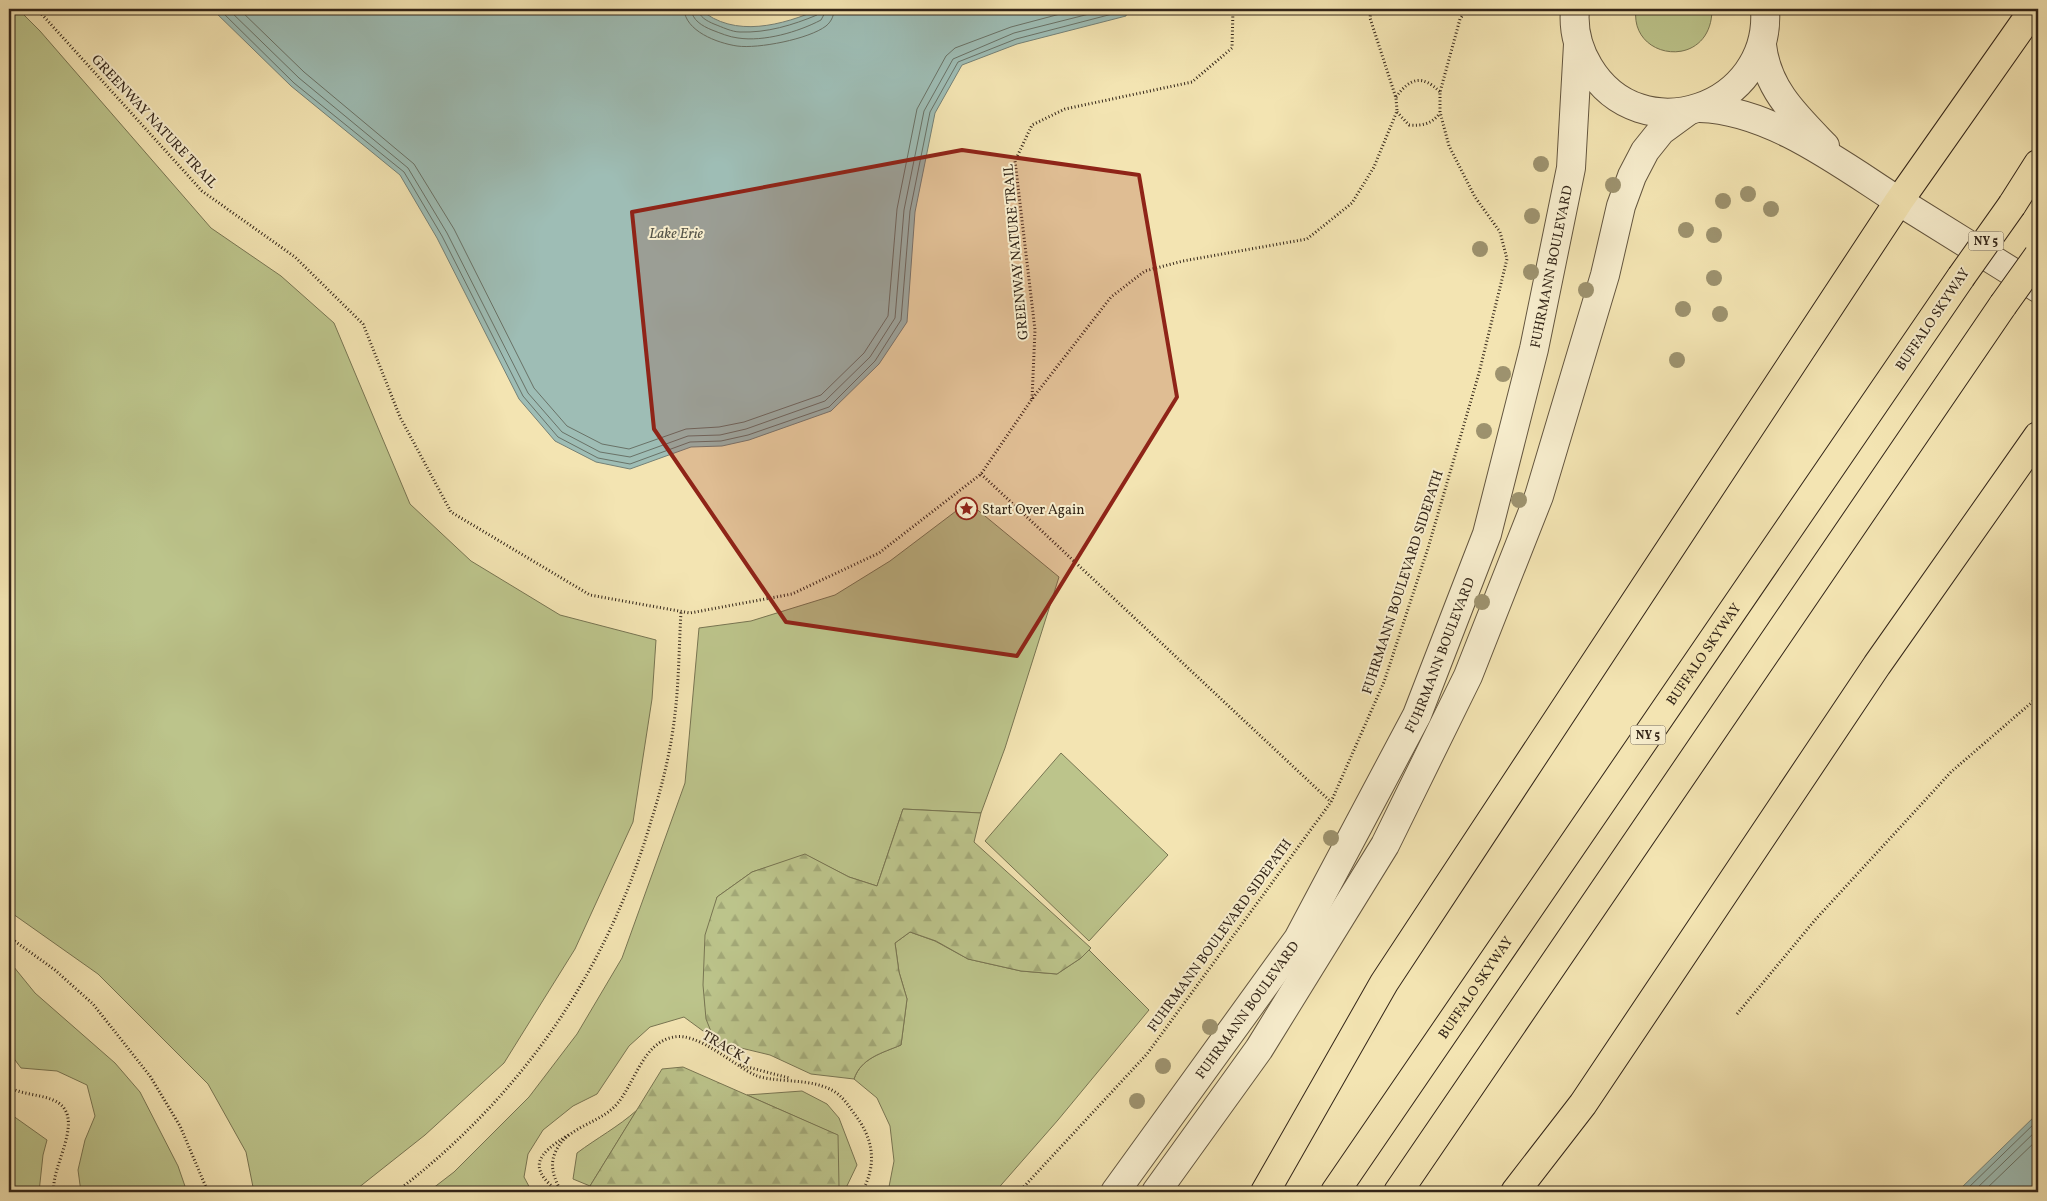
<svg xmlns="http://www.w3.org/2000/svg" width="2047" height="1201" font-family="Vollkorn,serif">
  <style>
    .green { fill: #bcc48b; stroke: #787552 }
    .forest { fill: url(#forest-firs); stroke: #787552 }
    .water { fill: #9ebdb5; stroke: #748177 }
    .lines { fill: none; stroke-linecap: round; stroke-linejoin: round }
    .shore { stroke: #697267; stroke-width: 1 }
    .tertiary-casing { stroke: #64563f; stroke-width: 30 }
    .motorway-casing { stroke: #342619; stroke-width: 30 }
    .path { stroke: #342619; stroke-width: 3; stroke-dasharray: 1 2.5; stroke-linecap: butt }
    .tertiary { stroke: #f7edcd; stroke-width: 28 }
    .motorway { stroke: #f3e4b2; stroke-width: 28 }
    .motorway-bridge-casing { stroke: #342619; stroke-width: 30; stroke-linecap: butt }
    .motorway-bridge { stroke: #f3e4b2; stroke-width: 28 }
    .tree { fill: #9d926e }
    .marked { fill: #8f2418; fill-opacity: 0.2; stroke: #8f2418; stroke-width: 4; stroke-linejoin: round }
    .labels { text-anchor: middle; stroke-width: 4; stroke-linejoin: round; paint-order: stroke }
    .shield { fill: #f7edcd; stroke: #6e624f; stroke-width: 1 }
    .shield-label { font-size: 12px; font-weight: bold; fill: #342619 }
    .street-label { font-size: 14px; fill: #342619; stroke: #f7edcd }
    .poi-label { font-size: 14px; fill: #342619; stroke: #f7edcd; text-anchor: start }
    .water-label { font-size: 15px; font-style: italic; fill: #545348; stroke: #f7edcd }
  </style>
  <defs>
    <pattern id="forest-firs" width="22" height="20" patternUnits="userSpaceOnUse" patternTransform="scale(1.25)"><rect width="22" height="20" fill="#bcc48b"/><path d="M5 1l3.5 6h-7zM16 11l3.5 6h-7z" fill="#a2a877"/></pattern>
  </defs>
  <rect width="100%" height="100%" fill="#f3e4b2"/>
  <filter id="stains"><feTurbulence type="fractalNoise" baseFrequency=".004" numOctaves="4"/><feColorMatrix values="0 0 0 0 .2 0 0 0 0 .09 0 0 0 0 .02 0 0 0 .5 -.17"/></filter>
  <radialGradient id="worn" r=".72"><stop offset=".6" stop-color="#630" stop-opacity="0"/><stop offset="1" stop-color="#630" stop-opacity=".3"/></radialGradient>
  <path class="green" d="M 9,9 L 18,9 L 40,31 L 211,228 L 281,276 L 334,323 L 410,504 L 471,561 L 560,615 L 656,640 L 652,699 L 633,822 L 575,949 L 504,1063 L 425,1135 L 353,1192 L 254,1192 L 246,1152 L 208,1084 L 98,974 L 13,914 L 9,903 Z
    M 1636,9 L 1712,9 C 1712,71 1629,61 1636,9 Z
    M 968,502 L 1059,577 L 1005,748 L 981,813 L 903,809 L 877,886 L 849,877 L 806,855 L 752,872 L 717,897 C 710,944 694,993 714,1039 L 684,1017 L 650,1027 L 629,1046 L 597,1094 L 573,1106 L 543,1130 L 528,1154 L 524,1177 L 532,1192 L 428,1192 L 454,1172 L 529,1097 L 577,1034 L 622,958 L 685,783 L 699,628 L 751,621 L 835,595 L 890,561 Z
    M 1061,753 L 1168,855 L 1089,941 L 985,841 Z
    M 910,932 L 935,941 L 968,959 L 1021,971 L 1057,974 L 1081,958 L 1089,950 L 1149,1010 L 1058,1120 L 995,1192 L 888,1192 L 894,1161 L 890,1126 L 877,1098 L 854,1079 C 861,1058 882,1053 901,1045 L 907,999 L 899,972 L 895,943 Z
    M 9,961 L 35,993 L 115,1063 L 140,1092 L 178,1166 L 187,1192 L 81,1192 L 78,1170 L 85,1140 L 95,1116 L 87,1085 L 57,1071 L 21,1068 L 9,1052 Z
    M 802,1091 L 827,1104 L 839,1118 L 857,1165 L 844,1192 L 837,1192 L 837,1135 L 747,1095 Z
    M 637,1110 L 590,1186 L 573,1179 L 577,1153 C 597,1138 618,1127 637,1110 Z
    M 9,1113 L 47,1140 L 43,1155 L 39,1192 L 9,1192 Z"/>
  <path class="forest" d="M 903,809 L 981,813 L 974,842 L 1091,948 L 1081,958 L 1057,974 L 1021,971 L 968,959 L 936,941 L 910,932 L 895,943 L 899,972 L 907,999 L 901,1045 C 882,1053 861,1058 854,1079 L 811,1074 L 770,1055 L 741,1048 L 725,1049 L 714,1039 L 706,1019 L 703,985 L 705,935 L 717,897 L 752,872 L 805,854 L 849,877 L 877,886 Z
    M 683,1067 L 838,1135 L 839,1187 L 837,1192 L 608,1192 L 590,1186 L 662,1069 Z"/>
  <path class="water" d="M 212,9 L 700,9 C 734,39 783,25 820,9 L 1128,9 L 1126,16 L 1017,44 L 962,65 L 935,113 L 915,212 L 907,322 L 879,364 L 831,411 L 749,440 L 722,446 L 691,447 L 630,469 L 596,462 L 555,441 L 519,399 L 437,238 L 400,175 L 291,86 Z
    M 2038,1113 L 2038,1192 L 1957,1192 Z"/>
  <g class="lines">
    <path class="shore" d="M 219,9 L 294,83 L 404,172 L 442,236 L 523,396 L 558,437 L 598,458 L 630,464 L 690,442 L 721,441 L 748,435 L 829,407 L 875,361 L 901,320 L 910,211 L 930,112 L 958,62 L 1016,39 L 1120,12 L 1123,9
      M 228,9 L 299,78 L 408,168 L 447,233 L 528,393 L 562,432 L 600,452 L 630,457 L 688,436 L 720,435 L 746,429 L 825,401 L 870,357 L 895,318 L 904,210 L 924,111 L 953,59 L 1014,33 L 1109,9
      M 239,9 L 304,72 L 414,164 L 454,229 L 534,388 L 567,426 L 602,444 L 629,449 L 686,429 L 719,427 L 744,422 L 821,395 L 864,353 L 888,316 L 897,209 L 917,109 L 946,56 L 955,48 L 1011,27 L 1079,9
      M 684,9 C 685,31 717,43 737,46 C 758,49 809,39 826,26 C 832,21 834,15 834,9
      M 691,9 C 692,20 702,26 712,30 C 720,33 729,37 738,38 C 764,42 798,32 821,20 L 827,9
      M 698,9 C 699,17 707,21 714,24 C 722,27 732,32 740,32 C 767,33 793,25 817,15 L 820,9
      M 1964,1192 L 2038,1120
      M 1973,1192 L 2038,1129
      M 1983,1192 L 2038,1139"/>
    <defs>
      <g id="tertiary">
        <path d="M 1575,9 C 1573,30 1578,49 1589,67 C 1641,153 1772,108 1765,9"/>
        <path d="M 1762,45 C 1767,89 1795,115 1825,146"/>
        <path d="M 1700,108 C 1771,110 1842,165 1900,202 C 1946,231 1992,259 2038,288"/>
        <path id="s1" d="M 1115,1192 L 1298,939 L 1417,715 L 1487,534 L 1534,349 L 1571,168 L 1578,44"/>
        <path d="M 1156,1192 L 1259,1049 L 1385,845 L 1468,676 L 1539,496 L 1605,275 L 1621,206 L 1632,176 L 1645,151 L 1661,131 L 1687,112"/>
      </g>
      <g id="motorway">
        <path d="M 2012,205 L 2038,164"/>
        <path d="M 1265,1192 L 1384,983 L 1899,201 L 2034,9"/>
        <path id="s2" d="M 1335,1192 L 1961,277"/>
        <path d="M 1398,1192 L 2003,305"/>
        <path d="M 1515,1192 L 1583,1104 L 1877,665 L 2038,436"/>
      </g>
    </defs>
    <use href="#tertiary" class="tertiary-casing"/>
    <use href="#motorway" class="motorway-casing"/>
    <path class="path" d="M 37,9 L 202,191 L 295,257 L 363,324 L 400,417 L 451,512 L 590,595 L 690,613 L 792,594 L 879,553 L 981,474 L 1032,399 L 1111,297 L 1145,271 L 1183,261 L 1307,239 L 1352,203 L 1374,167 L 1397,111 L 1396,98 L 1370,18 L 1371,9
      M 1396,97 C 1410,78 1422,74 1440,92
      M 1397,112 L 1409,125 C 1422,126 1432,124 1440,113
      M 1032,399 L 1035,330 L 1015,161 L 1032,125 L 1065,109 L 1192,82 L 1232,48 L 1233,9
      M 981,474 L 1331,802
      M 9,937 L 55,970 L 93,1004 L 150,1076 L 180,1126 L 208,1192
      M 1737,1014 L 1815,920 L 1951,772 L 2038,697
      M 740,1065 L 789,1078
      M 9,1087 C 23,1095 39,1094 53,1100 C 89,1115 50,1166 54,1192
      M 396,1192 C 521,1097 607,972 651,821 C 662,787 671,750 675,714 C 679,680 679,646 681,612
      M 559,1192 C 526,1167 538,1154 568,1135
      M 561,1192 C 555,1179 549,1167 555,1153 C 566,1126 600,1124 617,1104 C 635,1083 643,1042 674,1037 C 698,1032 733,1065 755,1075 C 770,1082 802,1079 822,1086 C 838,1091 844,1099 853,1112 C 873,1137 878,1163 862,1192
      M 1019,1192 L 1147,1054 L 1331,802 L 1384,682 L 1428,548 L 1479,373 L 1507,259 L 1500,232 L 1475,197 L 1449,146 L 1440,112 L 1440,92 L 1460,19 L 1467,9"/>
    <use href="#tertiary" class="tertiary"/>
    <use href="#motorway" class="motorway"/>
    <defs>
      <path id="motorway-bridge" d="M 1961,277 L 2012,205
        M 2003,305 L 2038,256"/>
    </defs>
    <use href="#motorway-bridge" class="motorway-bridge-casing"/>
    <use href="#motorway-bridge" class="motorway-bridge"/>
  </g>
  <g class="tree">
    <circle cx="1541" cy="164" r="8"/>
    <circle cx="1613" cy="185" r="8"/>
    <circle cx="1748" cy="194" r="8"/>
    <circle cx="1723" cy="201" r="8"/>
    <circle cx="1771" cy="209" r="8"/>
    <circle cx="1532" cy="216" r="8"/>
    <circle cx="1686" cy="230" r="8"/>
    <circle cx="1714" cy="235" r="8"/>
    <circle cx="1480" cy="249" r="8"/>
    <circle cx="1531" cy="272" r="8"/>
    <circle cx="1714" cy="278" r="8"/>
    <circle cx="1586" cy="290" r="8"/>
    <circle cx="1683" cy="309" r="8"/>
    <circle cx="1720" cy="314" r="8"/>
    <circle cx="1677" cy="360" r="8"/>
    <circle cx="1503" cy="374" r="8"/>
    <circle cx="1484" cy="431" r="8"/>
    <circle cx="1519" cy="500" r="8"/>
    <circle cx="1482" cy="602" r="8"/>
    <circle cx="1331" cy="838" r="8"/>
    <circle cx="1210" cy="1027" r="8"/>
    <circle cx="1163" cy="1066" r="8"/>
    <circle cx="1137" cy="1101" r="8"/>
  </g>
  <path class="marked" d="M 962,150 L 1139,175 L 1177,397 L 1017,656 L 786,622 L 654,429 L 632,212 Z"/>
  <defs>
    <symbol id="sight-ring" viewBox="-11 -11 22 22"><circle r="9.5" fill="#f7edcd" stroke="#8f2418" stroke-width="1.5"/><path d="M0-6L1.8-2.2L6-1.7L2.9 1.2L3.7 5.4L0 3.3L-3.7 5.4L-2.9 1.2L-6-1.7L-1.8-2.2Z" fill="#8f2418"/></symbol>
  </defs>
  <g fill-rule="evenodd">
    <use href="#sight-ring" x="954" y="496" width="25" height="25"/>
  </g>
  <g class="labels">
    <g class="shield">
      <rect x="1968.5" y="231.5" width="35" height="19" rx="4"/>
      <rect x="1630.5" y="725.5" width="35" height="19" rx="4"/>
    </g>
    <g class="shield-label">
      <text x="1986" y="245">NY 5</text>
      <text x="1648" y="739">NY 5</text>
    </g>
    <g class="street-label">
      <text transform="translate(155 121) rotate(47)" y="5">GREENWAY NATURE TRAIL</text>
      <text transform="translate(1015 252) rotate(-95)" y="5">GREENWAY NATURE TRAIL</text>
      <text dy="5" stroke="none"><textPath href="#s1" startOffset="1035">FUHRMANN BOULEVARD</textPath></text>
      <text transform="translate(1932 319) rotate(-56)" y="5">BUFFALO SKYWAY</text>
      <text transform="translate(1402 582) rotate(-72)" y="5">FUHRMANN BOULEVARD SIDEPATH</text>
      <text dy="5" stroke="none"><textPath href="#s2" startOffset="652">BUFFALO SKYWAY</textPath></text>
      <text dy="5" stroke="none"><textPath href="#s1" startOffset="630">FUHRMANN BOULEVARD</textPath></text>
      <text transform="translate(1219 935) rotate(-54)" y="5">FUHRMANN BOULEVARD SIDEPATH</text>
      <text dy="5" stroke="none"><textPath href="#s2" startOffset="248">BUFFALO SKYWAY</textPath></text>
      <text dy="5" stroke="none"><textPath href="#s1" startOffset="225">FUHRMANN BOULEVARD</textPath></text>
      <text transform="translate(727 1047) rotate(30)" y="5">TRACK 1</text>
    </g>
    <g class="poi-label">
      <text x="982" y="514">Start Over Again</text>
    </g>
    <g class="water-label">
      <text x="676" y="238">Lake Erie</text>
    </g>
  </g>
  <rect width="2047" height="1201" fill="none" stroke="#f3e4b2" stroke-width="30"/>
  <rect x="10" y="10" width="2027" height="1181" fill="none" stroke="#342619" stroke-width="2.5"/>
  <rect x="15" y="15" width="2017" height="1171" fill="none" stroke="#342619"/>
  <rect width="100%" height="100%" filter="url(#stains)"/>
  <rect width="100%" height="100%" fill="url(#worn)"/>
</svg>
